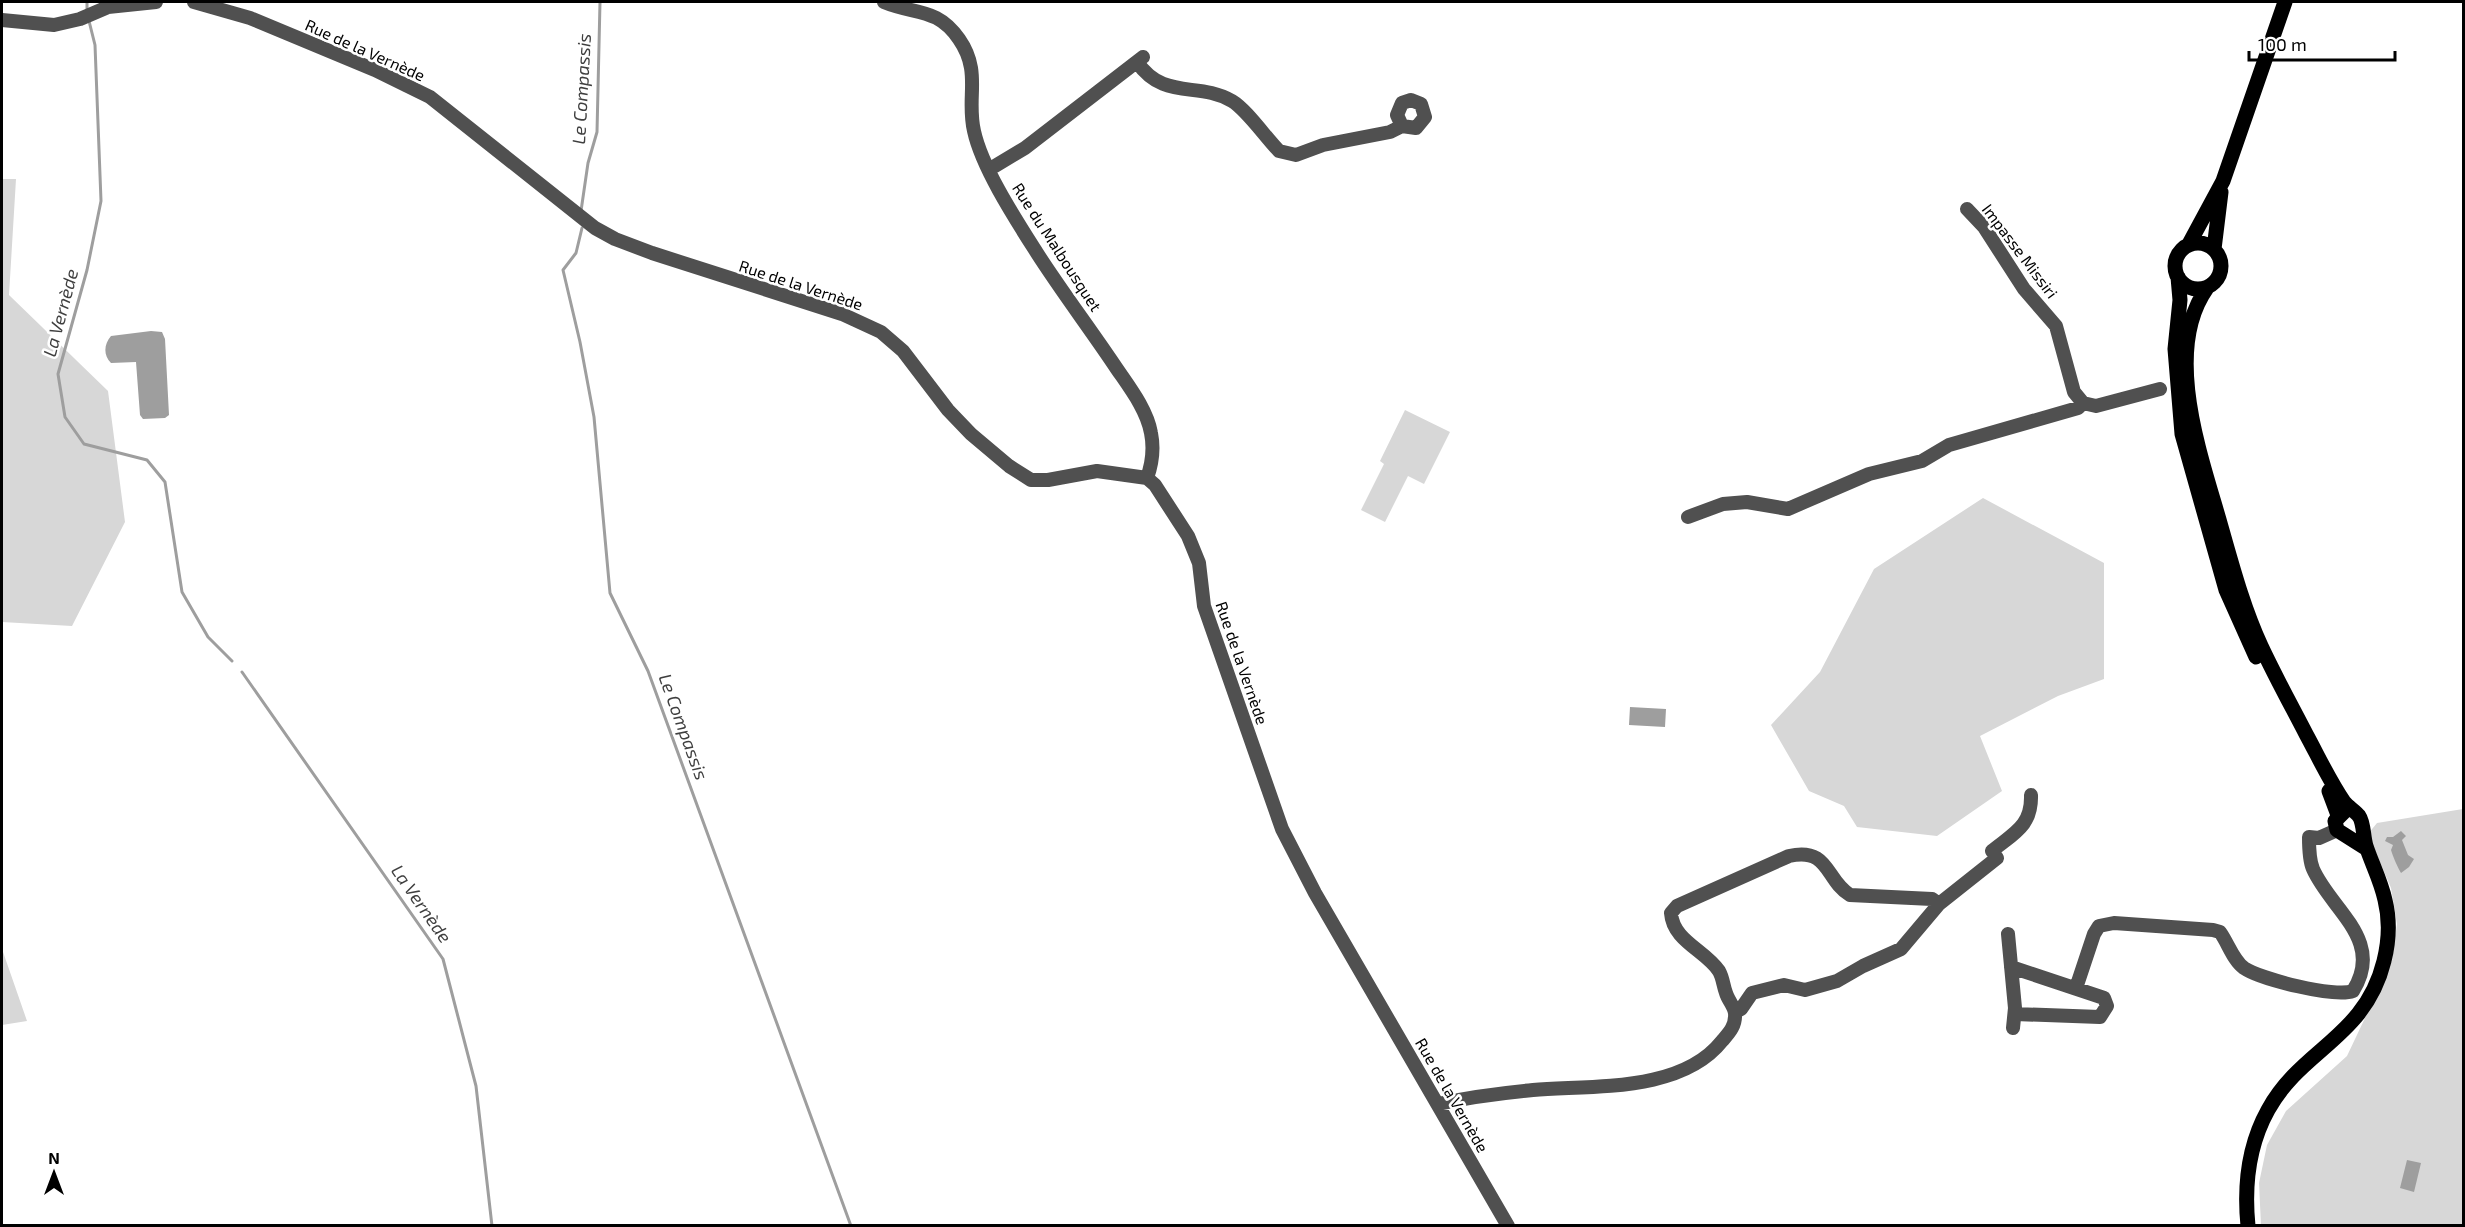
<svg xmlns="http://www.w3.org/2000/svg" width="2465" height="1227" font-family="'Exo 2',sans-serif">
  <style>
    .green { fill: #d7d7d7 }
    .water { fill: #9e9e9e }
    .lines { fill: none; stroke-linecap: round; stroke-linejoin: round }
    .stream { stroke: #9e9e9e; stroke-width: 3 }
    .minor { stroke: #505050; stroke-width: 14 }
    .major { stroke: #000; stroke-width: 15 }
    .labels { text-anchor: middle; stroke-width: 5; stroke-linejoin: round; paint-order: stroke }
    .street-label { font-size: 16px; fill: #000; stroke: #fff }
    .water-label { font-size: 18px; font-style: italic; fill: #3f3f3f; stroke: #fff }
  </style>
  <rect width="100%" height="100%" fill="#fff"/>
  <path class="green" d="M 2,179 L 16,179 L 9,295 L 108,391 L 125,522 L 72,626 L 2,622 Z
    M 1405,410 L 1450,432 L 1424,484 L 1408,476 L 1385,522 L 1361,510 L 1384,464 L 1380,461 Z
    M 1983,498 L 2104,563 L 2104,679 L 2058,696 L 1980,736 L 2002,791 L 1937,836 L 1857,827 L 1844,806 L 1809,791 L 1771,725 L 1820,672 L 1874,569 Z
    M 2463,809 L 2463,1225 L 2261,1226 L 2259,1183 L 2267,1145 L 2286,1111 L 2347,1056 L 2392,961 L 2397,924 L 2391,888 L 2368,834 L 2377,823 Z
    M 2,949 L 27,1021 L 2,1025 Z"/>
  <path class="water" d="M 151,331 L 162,332 L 165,339 L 169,415 L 165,418 L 143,419 L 140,415 L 136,362 L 111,363 C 103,355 104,344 111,336 Z
    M 1630,707 L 1666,709 L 1665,727 L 1629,725 Z
    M 2401,831 L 2406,836 L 2402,840 L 2408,855 L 2414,859 L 2409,867 L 2401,873 C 2398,868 2393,857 2391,850 L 2393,845 L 2385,841 L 2387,837 L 2393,837 Z
    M 2407,1160 L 2421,1163 L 2414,1192 L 2400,1188 Z"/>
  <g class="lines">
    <path class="stream" d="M 87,2 L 87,11
      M 89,21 L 95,45 L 101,201 L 87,270 L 58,374 L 65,417 L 84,444 L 147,460 L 165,482 L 182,592 L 208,637 L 232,661
      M 581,211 L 588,163 L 597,132 L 600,2
      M 582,228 L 576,253 L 563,270 L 580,342 L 594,417 L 610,593 L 648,671 L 851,1226
      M 242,672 L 443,959 L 476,1086 L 492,1226"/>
    <path class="minor" d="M 194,2 L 250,18 L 375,70 L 430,97 L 595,228 L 615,239 L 652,253 L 842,314 L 881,332 L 903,351 L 948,410 L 971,434 L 1009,466 L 1031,480 L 1048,480 L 1097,471 L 1147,478 L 1155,485 L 1188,536 L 1199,563 L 1204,606 L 1282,829 L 1315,893 L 1508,1226
      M 884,2 C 915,15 937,7 959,39 C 982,72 966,97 974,131 C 982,168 1016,220 1037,253 C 1062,292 1091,330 1117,369 C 1130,388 1147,410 1151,433 C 1154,448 1152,464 1147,478
      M 2,20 L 54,25 L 80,19 L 108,7 L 156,2
      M 1137,62 C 1164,101 1198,81 1232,101 C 1247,110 1266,138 1279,151 L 1296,155 L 1323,145 L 1390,132 L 1402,126 L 1416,128 L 1425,117 L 1421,104 L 1411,100 L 1402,103 L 1397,115 L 1402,126
      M 990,169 L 1025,148 L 1143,57
      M 1967,209 L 1984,227 L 2024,289 L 2056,326 L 2074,392 L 2083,403 L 2096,406 L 2160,389
      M 1688,517 L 1723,504 L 1747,502 L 1788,509 L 1869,474 L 1922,461 L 1949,445 L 2078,408 L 2083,403
      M 1939,904 L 1997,858 L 1992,851 C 2014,833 2032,826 2031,795
      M 2008,934 L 2015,1008 L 2013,1028
      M 2011,967 L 2104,998 L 2107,1006 L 2100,1017 L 2015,1014
      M 2076,988 L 2094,934 L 2099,926 L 2114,923 L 2213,930 L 2220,932 C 2228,943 2233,960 2244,968 C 2260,979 2335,998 2353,991 C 2385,940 2331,910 2313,869 C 2309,860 2309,847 2309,837 L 2319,838 L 2337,830
      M 1438,1104 C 1470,1097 1501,1093 1533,1090 C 1591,1085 1681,1093 1722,1041 C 1729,1033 1736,1026 1735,1013 C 1734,1006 1728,1000 1726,993 C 1723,985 1723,978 1719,971 C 1705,950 1673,941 1671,913 L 1677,906 L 1789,856 C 1830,847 1825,880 1850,895 L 1932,899 L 1939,904 L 1901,949 L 1863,966 L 1837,981 L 1805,990 L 1784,985 L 1752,993 L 1741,1009 L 1735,1012"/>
    <path class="major" d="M2175 266a23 23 0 1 1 46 0a23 23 0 1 1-46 0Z
      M 2189,244 L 2223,181 L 2285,2
      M 2214,249 L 2221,192
      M 2178,277 L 2180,300 L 2175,349 L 2182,434 L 2226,590 L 2256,657
      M 2207,288 C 2162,351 2201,456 2220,523 C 2232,565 2243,607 2261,646 C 2275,676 2291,705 2306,734 C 2318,756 2329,780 2344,802 C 2348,807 2355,811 2359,816 C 2364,823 2363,837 2366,846 C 2372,864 2381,881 2385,900 C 2390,920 2389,941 2384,961 C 2365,1038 2302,1048 2268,1110 C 2248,1146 2244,1186 2248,1226
      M 2329,791 L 2338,815
      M 2345,811 L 2335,821 L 2337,830 L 2367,849"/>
  </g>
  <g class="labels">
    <g class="street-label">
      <text transform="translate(365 50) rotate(24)" y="6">Rue de la Vernède</text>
      <text transform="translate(1057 247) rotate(57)" y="6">Rue du Malbousquet</text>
      <text transform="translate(2020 251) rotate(53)" y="6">Impasse Missiri</text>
      <text transform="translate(801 285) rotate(18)" y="6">Rue de la Vernède</text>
      <text transform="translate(1242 663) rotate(71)" y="6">Rue de la Vernède</text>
      <text transform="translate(1452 1095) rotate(60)" y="6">Rue de la Vernède</text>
    </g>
    <g class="water-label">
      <text transform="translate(582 89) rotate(-87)" y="6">Le Compassis</text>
      <text transform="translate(61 313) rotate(-75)" y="6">La Vernède</text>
      <text transform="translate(683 727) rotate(70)" y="6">Le Compassis</text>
      <text transform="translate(421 904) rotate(55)" y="6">La Vernède</text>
    </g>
  </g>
  <rect width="2465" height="1227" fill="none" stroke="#000000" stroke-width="6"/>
  <g transform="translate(54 1173)" stroke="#ffffff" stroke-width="4.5" paint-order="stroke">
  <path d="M0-4.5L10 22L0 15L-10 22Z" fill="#000000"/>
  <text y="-9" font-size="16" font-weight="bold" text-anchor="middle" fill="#000000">N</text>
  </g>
  <path d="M2249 51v9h146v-9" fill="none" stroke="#000000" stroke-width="3"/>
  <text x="2258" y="51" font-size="18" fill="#000000" stroke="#ffffff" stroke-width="4.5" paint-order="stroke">100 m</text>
</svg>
